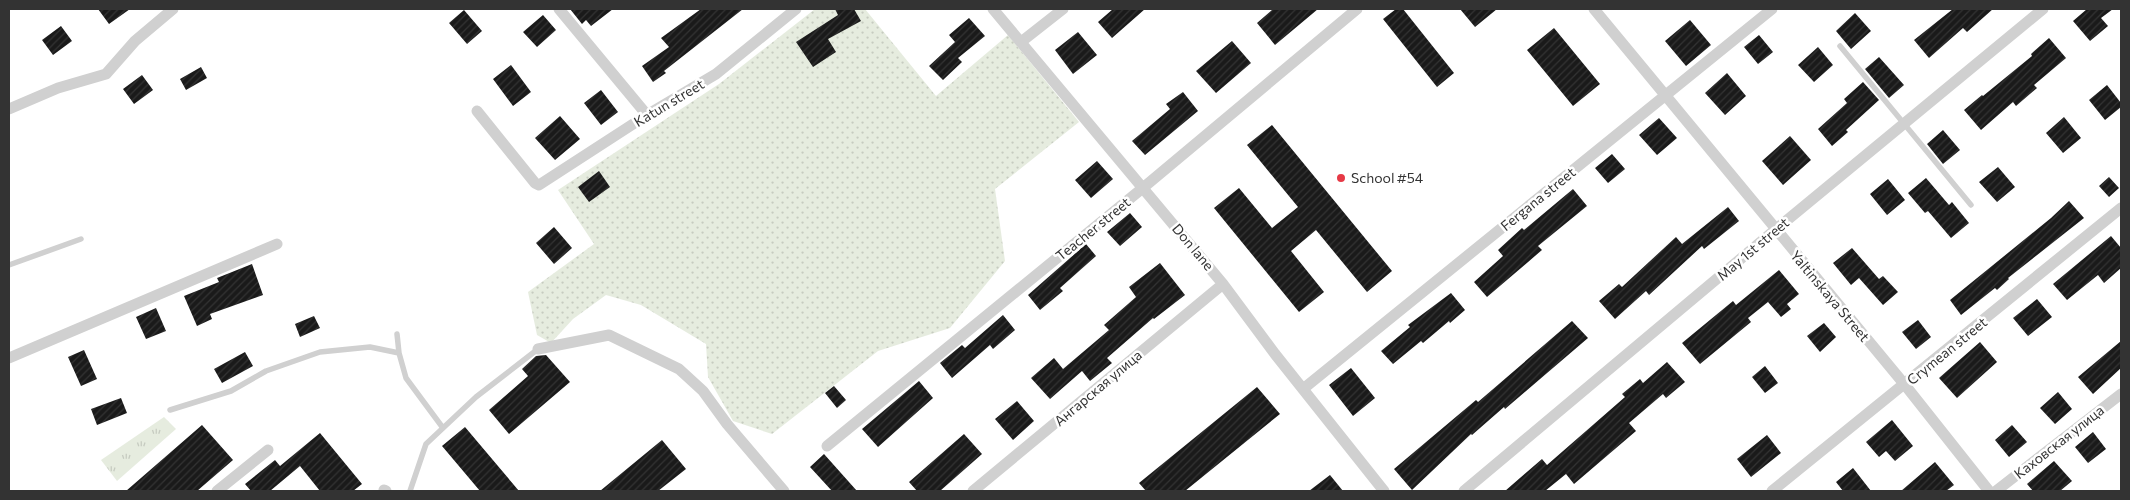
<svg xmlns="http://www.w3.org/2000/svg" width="2130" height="500" font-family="Commissioner,sans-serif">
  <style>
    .grass { fill: url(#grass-dots) }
    .park { fill: url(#park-tufts) }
    .building { fill: url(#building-hatch) }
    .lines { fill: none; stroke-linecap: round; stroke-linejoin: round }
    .service { stroke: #d0d0d0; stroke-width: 5.5 }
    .minor { stroke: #d0d0d0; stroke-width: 11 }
    .poi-dot { fill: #e63946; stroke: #fff; stroke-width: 2 }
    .labels { text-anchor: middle; stroke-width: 5; stroke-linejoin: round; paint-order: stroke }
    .street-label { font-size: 14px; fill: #333; stroke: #fff }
    .poi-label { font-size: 14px; fill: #333; stroke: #fff; text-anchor: start }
  </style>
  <defs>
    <pattern id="grass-dots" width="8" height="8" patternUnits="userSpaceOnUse" patternTransform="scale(1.25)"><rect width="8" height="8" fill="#e6ecdf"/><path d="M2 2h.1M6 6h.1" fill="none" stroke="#c6cbc0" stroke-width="1.8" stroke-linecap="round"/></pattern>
    <pattern id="park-tufts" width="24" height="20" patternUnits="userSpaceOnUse" patternTransform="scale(1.25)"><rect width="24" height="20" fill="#e6ecdf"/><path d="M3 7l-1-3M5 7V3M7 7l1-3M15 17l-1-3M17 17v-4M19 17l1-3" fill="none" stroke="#c6cbc0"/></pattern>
    <pattern id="building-hatch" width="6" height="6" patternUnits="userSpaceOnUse" patternTransform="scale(1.25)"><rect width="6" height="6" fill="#1a1a1a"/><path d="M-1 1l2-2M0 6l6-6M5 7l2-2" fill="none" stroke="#333"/></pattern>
  </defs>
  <rect width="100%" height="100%" fill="#fff"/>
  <path class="grass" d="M 815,9 L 865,9 L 936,96 L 1008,35 L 1079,122 L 995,189 L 1005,261 L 950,328 L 878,351 L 772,434 L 733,421 L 708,377 L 706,344 L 641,305 L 606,295 L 573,319 L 551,343 L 537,335 L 528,292 L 594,244 L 558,190 L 719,84 Z"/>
  <path class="park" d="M 164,417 L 176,429 L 117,481 L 101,460 Z"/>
  <path class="building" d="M 98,9 L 130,9 L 109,24 Z
    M 570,9 L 613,9 L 591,26 L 586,20 L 582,24 Z
    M 701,9 L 743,9 L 664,71 L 666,73 L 653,82 L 642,66 L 669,47 L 661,38 Z
    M 835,9 L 854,9 L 861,21 L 828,39 L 836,52 L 813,67 L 796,42 L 838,15 Z
    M 1113,9 L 1145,9 L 1112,38 L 1098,22 Z
    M 1273,9 L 1318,9 L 1275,45 L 1257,23 Z
    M 1396,9 L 1403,9 L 1454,73 L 1437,87 L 1383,19 Z
    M 1460,9 L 1497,9 L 1475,27 Z
    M 1953,9 L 1993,9 L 1967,32 L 1963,28 L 1929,58 L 1914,40 Z
    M 2087,9 L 2113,9 L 2101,18 L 2108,26 L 2090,41 L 2073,21 Z
    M 464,10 L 482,31 L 467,44 L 449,23 Z
    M 1855,13 L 1871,31 L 1851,49 L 1836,31 Z
    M 543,15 L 556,30 L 537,47 L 523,32 Z
    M 969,18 L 985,36 L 958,58 L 962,62 L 943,80 L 929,66 L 955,42 L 949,35 Z
    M 1690,20 L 1711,45 L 1686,66 L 1665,41 Z
    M 61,26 L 72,41 L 53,55 L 42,40 Z
    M 1554,28 L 1600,84 L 1573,106 L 1527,50 Z
    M 1078,32 L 1097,55 L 1073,74 L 1055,50 Z
    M 1759,35 L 1773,52 L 1758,64 L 1744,47 Z
    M 2049,38 L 2066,58 L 2034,85 L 2037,88 L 2016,106 L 2013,102 L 1981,130 L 1964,110 L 1982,95 L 1983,96 L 2032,56 L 2031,54 Z
    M 1232,41 L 1251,63 L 1216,93 L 1196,71 Z
    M 1818,47 L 1833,65 L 1814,82 L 1798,65 Z
    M 1879,57 L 1904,85 L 1889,98 L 1865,69 Z
    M 511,65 L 531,92 L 513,106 L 493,79 Z
    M 201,67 L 207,78 L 186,90 L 180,79 Z
    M 1727,73 L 1746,96 L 1725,115 L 1705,93 Z
    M 142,75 L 153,90 L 134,104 L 123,89 Z
    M 1863,82 L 1879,100 L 1846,130 L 1848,132 L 1832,146 L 1818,129 L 1847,103 L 1844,99 Z
    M 2107,85 L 2121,103 L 2121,107 L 2105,120 L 2089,100 Z
    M 601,90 L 618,112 L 601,125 L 584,103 Z
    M 1183,92 L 1198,111 L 1145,155 L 1132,141 L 1170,109 L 1166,104 Z
    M 560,116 L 580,139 L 555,160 L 535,138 Z
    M 2064,117 L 2081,138 L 2063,153 L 2046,133 Z
    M 1659,118 L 1677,138 L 1657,155 L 1639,135 Z
    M 1272,125 L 1392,271 L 1367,292 L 1316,230 L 1291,251 L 1324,292 L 1299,312 L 1214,208 L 1239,188 L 1272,228 L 1298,207 L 1247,145 Z
    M 1943,130 L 1960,150 L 1943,164 L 1927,144 Z
    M 1790,136 L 1811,160 L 1783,185 L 1762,161 Z
    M 1612,154 L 1625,169 L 1608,183 L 1595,168 Z
    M 1097,161 L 1113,179 L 1091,198 L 1075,180 Z
    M 1998,167 L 2015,187 L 1997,202 L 1979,182 Z
    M 599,171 L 610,187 L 589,202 L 578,187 Z
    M 2109,177 L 2119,188 L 2109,197 L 2099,186 Z
    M 1926,178 L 1949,205 L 1952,202 L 1969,223 L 1951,238 L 1928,211 L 1925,213 L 1908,193 Z
    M 1888,179 L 1905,200 L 1887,215 L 1870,194 Z
    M 1573,189 L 1587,206 L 1538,246 L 1542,250 L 1487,297 L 1474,282 L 1503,256 L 1498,250 L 1522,228 L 1524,230 Z
    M 2069,201 L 2084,218 L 2008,278 L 2009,279 L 1997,290 L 1995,288 L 1961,315 L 1950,300 L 2051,218 Z
    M 1728,207 L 1739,221 L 1704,249 L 1702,246 L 1649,295 L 1646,291 L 1615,319 L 1599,301 L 1619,284 L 1622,287 L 1676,237 L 1682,244 Z
    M 1130,213 L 1142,227 L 1120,246 L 1107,232 Z
    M 554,227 L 572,248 L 554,264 L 536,243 Z
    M 2111,236 L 2121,248 L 2121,268 L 2104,283 L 2098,275 L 2067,300 L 2053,284 Z
    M 1086,244 L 1096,256 L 1060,288 L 1063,291 L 1040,310 L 1028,295 Z
    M 1852,248 L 1879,279 L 1883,276 L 1898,292 L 1883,305 L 1859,278 L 1851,285 L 1833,263 Z
    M 1160,263 L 1185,295 L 1154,319 L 1153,318 L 1107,358 L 1112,363 L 1090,381 L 1082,371 L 1050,399 L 1031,378 L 1054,358 L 1063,369 L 1109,330 L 1104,325 L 1136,297 L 1129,287 Z
    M 252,264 L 263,295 L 210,314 L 212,319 L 197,326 L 184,296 L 219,282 L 217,278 Z
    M 1779,270 L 1799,294 L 1787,304 L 1791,309 L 1781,317 L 1768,302 L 1748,318 L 1751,322 L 1700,364 L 1682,343 L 1733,301 L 1736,305 Z
    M 1451,293 L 1465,310 L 1450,323 L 1449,321 L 1423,343 L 1421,341 L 1393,364 L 1381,351 L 1410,327 L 1408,325 Z
    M 2037,299 L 2052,317 L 2028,336 L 2013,318 Z
    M 156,308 L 166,331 L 146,339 L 136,317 Z
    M 1003,315 L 1015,330 L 993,349 L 990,345 L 952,378 L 940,363 L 962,345 L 965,348 Z
    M 314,316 L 320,328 L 300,337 L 295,324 Z
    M 1918,320 L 1931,337 L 1916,349 L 1902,332 Z
    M 1572,321 L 1588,338 L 1505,409 L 1504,407 L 1472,435 L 1471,434 L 1412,490 L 1394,469 L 1476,400 L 1478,402 Z
    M 1824,323 L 1836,337 L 1820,352 L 1807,336 Z
    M 2121,341 L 2121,368 L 2093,394 L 2078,377 Z
    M 1980,342 L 1997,362 L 1957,398 L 1939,378 Z
    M 84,350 L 97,379 L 81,386 L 68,357 Z
    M 245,352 L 253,366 L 222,383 L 214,369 Z
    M 546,355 L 570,382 L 509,434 L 489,410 L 528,376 L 522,369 L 536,356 Z
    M 1667,362 L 1685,382 L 1666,398 L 1663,394 L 1629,423 L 1636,431 L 1574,484 L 1566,474 L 1545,491 L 1505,491 L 1542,459 L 1547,465 L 1625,397 L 1622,394 L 1640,379 L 1643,383 Z
    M 1765,366 L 1778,383 L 1765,393 L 1752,377 Z
    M 1351,368 L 1375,398 L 1353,416 L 1329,385 Z
    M 919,381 L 933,398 L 878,447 L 862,429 Z
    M 834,386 L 846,400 L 837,408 L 825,393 Z
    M 1257,387 L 1280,414 L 1185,491 L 1146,491 L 1139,483 Z
    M 2058,392 L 2072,409 L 2055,424 L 2040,408 Z
    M 121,398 L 127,413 L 97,425 L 91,409 Z
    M 1017,401 L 1034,421 L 1013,440 L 995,419 Z
    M 1892,420 L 1913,446 L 1895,461 L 1886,451 L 1879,457 L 1866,442 Z
    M 202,425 L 233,460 L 197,491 L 126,491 Z
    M 2012,425 L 2027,442 L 2009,457 L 1995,440 Z
    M 465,427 L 519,491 L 480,491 L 442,446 Z
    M 2093,432 L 2106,449 L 2088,463 L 2075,447 Z
    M 320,433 L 362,484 L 353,491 L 320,491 L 300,466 L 270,491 L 251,491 L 245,484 L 275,460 L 280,466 Z
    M 964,434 L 982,454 L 940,491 L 917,491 L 909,482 Z
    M 1767,435 L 1781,453 L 1751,477 L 1737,459 Z
    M 662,440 L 686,469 L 658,491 L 600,491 Z
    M 824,454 L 857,491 L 832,491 L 810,467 Z
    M 2054,461 L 2072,481 L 2060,491 L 2033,491 L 2027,484 Z
    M 1935,462 L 1954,485 L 1946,491 L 1901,491 Z
    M 1853,468 L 1871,491 L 1843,491 L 1836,482 Z
    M 1330,475 L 1343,491 L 1309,491 Z"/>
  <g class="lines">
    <path class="service" d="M 1840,46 L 1971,205
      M 9,265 L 81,239
      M 397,334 L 399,353 L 406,378 L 443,428
      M 170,410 L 231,391 L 266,371 L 320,352 L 370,347 L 399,353
      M 410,491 L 426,444 L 476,397 L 538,349"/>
    <path class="minor" d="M 559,9 L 647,115
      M 993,9 L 1223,284 L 1275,354 L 1384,491
      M 1594,9 L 1905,385 L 1989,491
      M 1021,42 L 1063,9
      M 9,109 L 58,88 L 106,74 L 135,41 L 173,9
      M 477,111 L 535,183 L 539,185 L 647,115 L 716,74 L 796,9
      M 538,349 L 609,335 L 679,369 L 703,391 L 727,424 L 784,491
      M 9,358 L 277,244
      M 1303,389 L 1772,9
      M 827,446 L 1144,187 L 1357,9
      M 384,490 L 386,491
      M 217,491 L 268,450
      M 973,491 L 1223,284
      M 1464,491 L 1775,230 L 2043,9
      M 1772,491 L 2121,208
      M 1996,491 L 2121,394"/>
  </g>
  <circle class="poi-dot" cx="1341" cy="178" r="5"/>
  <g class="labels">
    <g class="street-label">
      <text transform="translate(669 103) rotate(-31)" y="5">Katun street</text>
      <text transform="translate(1538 199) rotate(-39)" y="5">Fergana street</text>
      <text transform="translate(1093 229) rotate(-39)" y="5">Teacher street</text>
      <text transform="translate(1193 247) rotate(50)" y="5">Don lane</text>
      <text transform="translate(1753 249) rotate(-40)" y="5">May 1st street</text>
      <text transform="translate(1830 296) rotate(50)" y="5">Yaltinskaya Street</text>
      <text transform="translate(1947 351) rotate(-39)" y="5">Crymean street</text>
      <text transform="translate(1098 388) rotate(-40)" y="5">Ангарская улица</text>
      <text transform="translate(2059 442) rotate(-38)" y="5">Каховская улица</text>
    </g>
    <g class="poi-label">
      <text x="1351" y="183">School #54</text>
    </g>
  </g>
  <rect width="2130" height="500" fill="none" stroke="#333333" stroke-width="20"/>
</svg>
